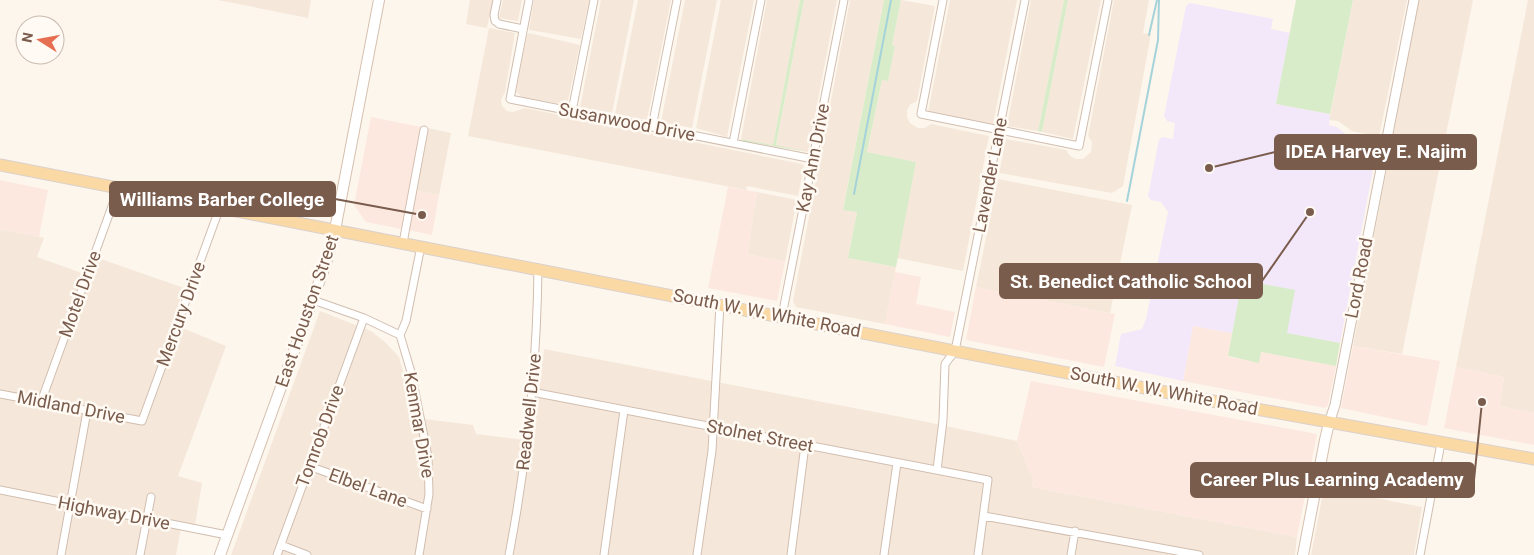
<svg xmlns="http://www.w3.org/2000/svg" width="1534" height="555" font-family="Roboto,sans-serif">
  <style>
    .residential { fill: #f5e8da }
    .commercial { fill: #fde8e0 }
    .education { fill: #f3e8fa }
    .green { fill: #d8ecc9 }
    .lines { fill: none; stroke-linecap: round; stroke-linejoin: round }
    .stream { stroke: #a5d3da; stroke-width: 2 }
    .minor-casing { stroke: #d1beb0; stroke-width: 9 }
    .tertiary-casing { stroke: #d1beb0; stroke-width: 11 }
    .secondary-casing { stroke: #d6c0b0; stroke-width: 12 }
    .primary-casing { stroke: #dad1cd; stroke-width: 13 }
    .minor { stroke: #fff; stroke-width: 7 }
    .tertiary { stroke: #fff; stroke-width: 9 }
    .secondary { stroke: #fff; stroke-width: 10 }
    .primary { stroke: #fbd9a5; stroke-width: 11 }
    .labels { text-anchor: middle; stroke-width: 5; stroke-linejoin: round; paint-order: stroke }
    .street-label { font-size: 18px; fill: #7a5c4d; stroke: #fffaf3 }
    .leader { fill: none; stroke: #7a5c4d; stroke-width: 2 }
    .callout-dot { fill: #7a5c4d; stroke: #fffaf3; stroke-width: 2 }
    .callout { fill: #7a5c4d; stroke: #7a5c4d; stroke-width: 2 }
    .callout-label { font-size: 19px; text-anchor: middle; font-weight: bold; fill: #fff }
  </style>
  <rect width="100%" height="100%" fill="#fdf6ec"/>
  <path class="residential" d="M 218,0 L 311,0 L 308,18 Z
    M 470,0 L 493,0 L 487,28 L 466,24 Z
    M 503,0 L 522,0 L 518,21 L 499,18 Z
    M 534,0 L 589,0 L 581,39 L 530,30 L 529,29 Z
    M 601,0 L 634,0 L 612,113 L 580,107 Z
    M 638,0 L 671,0 L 647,120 L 615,114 Z
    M 685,0 L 717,0 L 692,128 L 661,122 Z
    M 721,0 L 754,0 L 727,137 L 696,128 Z
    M 767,0 L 800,0 L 773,145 L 741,139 Z
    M 804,0 L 837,0 L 808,152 L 776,146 Z
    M 850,0 L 884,0 L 843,209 L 857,212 L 848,258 L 896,267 L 885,324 L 796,307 L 793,301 Z
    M 901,0 L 935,6 L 917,101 L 911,104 L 907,110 L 907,117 L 910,123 L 918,128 L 925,128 L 931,124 L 989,136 L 963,271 L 897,258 L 916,162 L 867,152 L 882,80 L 888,81 L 895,46 L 892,45 Z
    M 950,0 L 1017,0 L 993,125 L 928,112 Z
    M 1031,0 L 1064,0 L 1038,131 L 1007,126 Z
    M 1068,0 L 1101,0 L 1073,139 L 1042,132 Z
    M 1114,0 L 1149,0 L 1143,33 L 1151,34 L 1123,186 L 1112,193 L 999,173 L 1006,139 L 1066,150 L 1070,156 L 1076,159 L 1083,159 L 1091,152 L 1092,142 L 1088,136 Z
    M 1353,0 L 1407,0 L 1379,137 L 1352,131 L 1338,121 L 1329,120 Z
    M 1419,0 L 1473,0 L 1402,354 L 1353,346 Z
    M 1528,0 L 1534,0 L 1534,413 L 1499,406 L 1504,377 L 1456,367 Z
    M 489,28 L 515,33 L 505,92 L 501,100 L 502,106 L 507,111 L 513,112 L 525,108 L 802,164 L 804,166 L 798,196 L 747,186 L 746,190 L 468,136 Z
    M 529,33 L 580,45 L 567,105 L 522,97 L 516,92 L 527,35 Z
    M 428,128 L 451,133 L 439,195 L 416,191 Z
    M 998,179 L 1132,205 L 1110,313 L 976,287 Z
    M 757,192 L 797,200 L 785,262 L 747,254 Z
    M 0,229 L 44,238 L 37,257 L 90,276 L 98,258 L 184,288 L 173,324 L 226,346 L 178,476 L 202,483 L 195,525 L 182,522 L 176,555 L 0,555 Z
    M 320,311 L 371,331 L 385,342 L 399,357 L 416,418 L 473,425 L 476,434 L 533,441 L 544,349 L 917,420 L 1017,441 L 1033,480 L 1032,487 L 1297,537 L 1295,555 L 231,555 Z
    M 1324,488 L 1422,507 L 1414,555 L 1311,555 Z"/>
  <path class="commercial" d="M 371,117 L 421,127 L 401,229 L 366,222 L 354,205 Z
    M 0,180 L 48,190 L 39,237 L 0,229 Z
    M 728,187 L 757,192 L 747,254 L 785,262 L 777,301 L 708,288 Z
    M 416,191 L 439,195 L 432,235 L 408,230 Z
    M 895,272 L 921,277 L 916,304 L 955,312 L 950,337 L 885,324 Z
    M 976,287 L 1115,314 L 1104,367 L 966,340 Z
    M 1193,326 L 1232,333 L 1228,357 L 1259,362 L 1261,352 L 1336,366 L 1328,405 L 1325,408 L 1183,381 Z
    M 1353,346 L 1440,361 L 1427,426 L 1341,408 Z
    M 1456,367 L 1504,377 L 1499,406 L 1534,413 L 1534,445 L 1444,428 Z
    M 1031,381 L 1317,434 L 1297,537 L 1032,487 L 1033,480 L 1017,441 Z"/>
  <path class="education" d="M 1190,3 L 1273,19 L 1271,29 L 1290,33 L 1276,104 L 1330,114 L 1329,125 L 1337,127 L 1350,138 L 1378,143 L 1340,343 L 1287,333 L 1243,280 L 1232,333 L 1193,326 L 1183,381 L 1115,366 L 1121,334 L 1142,329 L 1146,319 L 1168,212 L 1161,202 L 1151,200 L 1148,196 L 1159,140 L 1162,137 L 1173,139 L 1175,123 L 1167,121 L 1164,116 L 1186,6 Z"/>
  <path class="green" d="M 800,0 L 804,0 L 776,145 L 808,152 L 743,141 L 741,139 L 773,145 Z
    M 884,0 L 901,0 L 892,45 L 895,46 L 888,81 L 882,80 L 867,152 L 916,162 L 896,267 L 848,258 L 857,212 L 843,210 Z
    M 1064,0 L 1068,0 L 1042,132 L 1038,131 Z
    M 1296,0 L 1353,0 L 1330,114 L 1276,104 Z
    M 1242,280 L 1295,290 L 1287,333 L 1340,343 L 1336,366 L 1261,352 L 1259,363 L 1228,356 Z"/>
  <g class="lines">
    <path class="stream" d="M 1149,35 L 1157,0
      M 854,194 L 891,0
      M 1127,201 L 1158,40 L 1159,0"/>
    <defs>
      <path id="minor" d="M 497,0 L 494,15 L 495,21 L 499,24 L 523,29
        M 529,0 L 510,99 L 813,159
        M 943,0 L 921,114 L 1079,146 L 1108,0
        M 572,111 L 594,0
        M 652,127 L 677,0
        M 733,143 L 761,0
        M 403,243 L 424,130
        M 313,300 L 364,318 L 400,335 L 411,372 L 428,457 L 429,494 L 419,555
        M 782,316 L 844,0
        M 400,335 L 406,321 L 421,246
        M 532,392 L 988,480 L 978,555
        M 0,394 L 142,421 L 220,207
        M 41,402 L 119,187
        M 309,466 L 427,509
        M 937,470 L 943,420 L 945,364 L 955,351 L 1025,0
        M 0,490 L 227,535
        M 984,516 L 1199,555
        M 281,545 L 307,555
        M 61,555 L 87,411
        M 140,555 L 151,497
        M 277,555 L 364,318
        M 509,555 C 527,460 537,365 538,268
        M 604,555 L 624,410
        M 697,555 L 712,451 L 720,304
        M 791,555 L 805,445
        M 884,555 L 897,463
        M 1071,555 L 1075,531
        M 1420,555 L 1441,443"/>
      <path id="tertiary" d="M 1329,423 L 1335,405 L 1414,0"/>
      <path id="secondary" d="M 220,555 L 326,263 L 335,230 L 379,0
        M 1303,555 L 1325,440 L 1329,423"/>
      <path id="primary" d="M 0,165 L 1201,399 L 1534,459"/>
    </defs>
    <use href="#minor" class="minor-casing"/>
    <use href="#tertiary" class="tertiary-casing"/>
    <use href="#secondary" class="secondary-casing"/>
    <use href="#primary" class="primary-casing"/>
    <use href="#minor" class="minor"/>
    <use href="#tertiary" class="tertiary"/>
    <use href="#secondary" class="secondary"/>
    <use href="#primary" class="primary"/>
  </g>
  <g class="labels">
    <g class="street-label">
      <text transform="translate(627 122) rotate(11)" y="6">Susanwood Drive</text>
      <text transform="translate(813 158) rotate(-79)" y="6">Kay Ann Drive</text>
      <text transform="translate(990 175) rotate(-79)" y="6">Lavender Lane</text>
      <text transform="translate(1359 278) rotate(-79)" y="6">Lord Road</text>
      <text transform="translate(80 294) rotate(-70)" y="6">Motel Drive</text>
      <text transform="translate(307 311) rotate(-71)" y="6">East Houston Street</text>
      <text transform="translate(767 313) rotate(11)" y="6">South W. W. White Road</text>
      <text transform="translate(181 314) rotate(-70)" y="6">Mercury Drive</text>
      <text transform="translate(1164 391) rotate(11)" y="6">South W. W. White Road</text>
      <text transform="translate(71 407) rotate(11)" y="6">Midland Drive</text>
      <text transform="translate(529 412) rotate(-84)" y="6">Readwell Drive</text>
      <text transform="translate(419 425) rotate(80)" y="6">Kenmar Drive</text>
      <text transform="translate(320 436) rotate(-70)" y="6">Tomrob Drive</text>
      <text transform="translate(760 436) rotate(11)" y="6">Stolnet Street</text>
      <text transform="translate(368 488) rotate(20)" y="6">Elbel Lane</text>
      <text transform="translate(114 513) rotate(11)" y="6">Highway Drive</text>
    </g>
  </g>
  <path class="leader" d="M1209 168L1275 152M422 215L335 199M1310 212L1262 281M1482 402L1474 480"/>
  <g class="callout-dot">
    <circle cx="1209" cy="168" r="5"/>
    <circle cx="422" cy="215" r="5"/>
    <circle cx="1310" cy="212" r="5"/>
    <circle cx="1482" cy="402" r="5"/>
  </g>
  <g class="callout">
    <rect x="1275" y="135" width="201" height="34" rx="5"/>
    <rect x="110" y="182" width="225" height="34" rx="5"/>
    <rect x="1000" y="264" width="262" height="34" rx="5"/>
    <rect x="1191" y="463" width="283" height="34" rx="5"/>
  </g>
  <g class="callout-label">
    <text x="1376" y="158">IDEA Harvey E. Najim</text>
    <text x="222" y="206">Williams Barber College</text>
    <text x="1131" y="288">St. Benedict Catholic School</text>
    <text x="1332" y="486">Career Plus Learning Academy</text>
  </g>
  <g transform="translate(40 40) rotate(281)"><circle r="24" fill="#fffaf3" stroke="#cabbb1"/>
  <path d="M0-4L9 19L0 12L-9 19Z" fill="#e76f51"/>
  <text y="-8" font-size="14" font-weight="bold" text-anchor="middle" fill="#7a5c4d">N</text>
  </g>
</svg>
